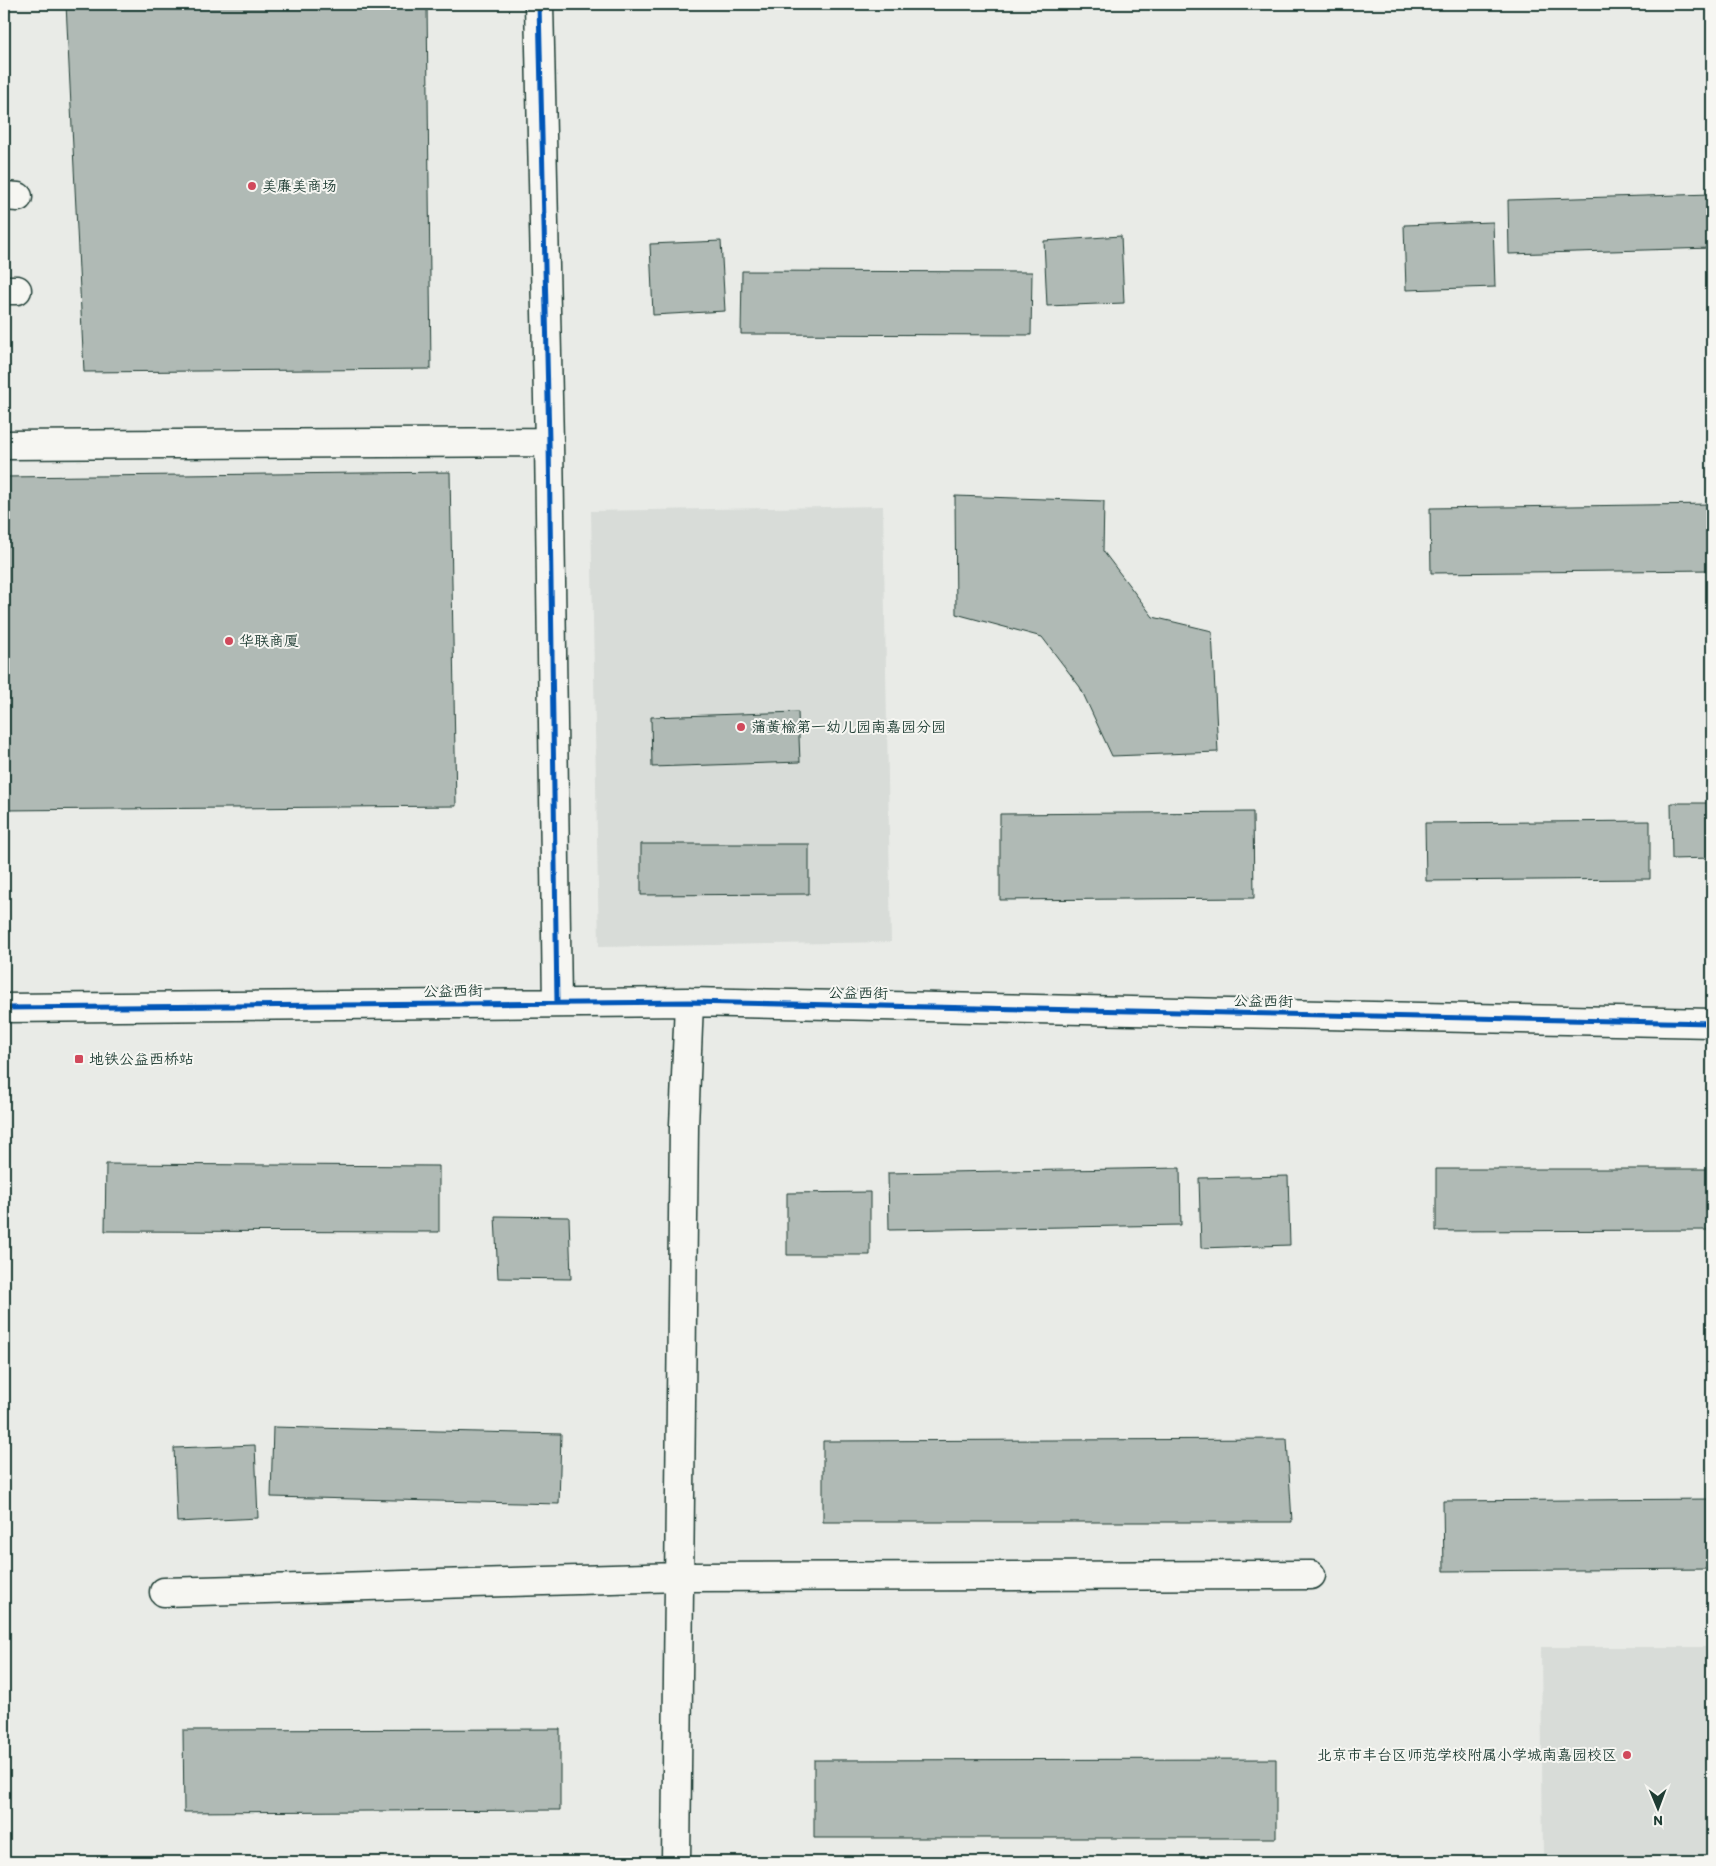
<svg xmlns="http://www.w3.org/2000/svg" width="1716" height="1866" font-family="Itim,'LXGW WenKai TC',sans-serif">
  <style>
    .built { fill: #d8dcd8 }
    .building { fill: #b0bab5; stroke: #1f3d34 }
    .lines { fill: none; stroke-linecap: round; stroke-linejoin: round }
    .minor-casing { stroke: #1f3d34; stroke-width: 31 }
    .minor { stroke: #f6f6f2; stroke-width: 28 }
    .cycleway-casing { stroke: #f6f6f2; stroke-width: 8 }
    .cycleway { stroke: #0057b8; stroke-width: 5 }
    .poi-dot { fill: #d1495b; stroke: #f6f6f2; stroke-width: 2 }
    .labels { text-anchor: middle; stroke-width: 4; stroke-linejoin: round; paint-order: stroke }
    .poi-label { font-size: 15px; fill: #1f3d34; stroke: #f6f6f2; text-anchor: start }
    .street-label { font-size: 15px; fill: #1f3d34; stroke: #f6f6f2 }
  </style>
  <rect width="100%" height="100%" fill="#e9ebe7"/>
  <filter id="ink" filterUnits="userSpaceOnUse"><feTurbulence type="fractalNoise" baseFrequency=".02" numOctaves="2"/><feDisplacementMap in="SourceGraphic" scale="10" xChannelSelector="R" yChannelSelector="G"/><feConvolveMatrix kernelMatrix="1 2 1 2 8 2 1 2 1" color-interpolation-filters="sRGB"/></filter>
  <g filter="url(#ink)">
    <path class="built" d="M 883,506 L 891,942 L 599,947 L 591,511 Z
      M 1541,1647 L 1712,1647 L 1712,1862 L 1543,1862 Z"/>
    <path class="building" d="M 66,4 L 427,4 L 431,369 L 84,372 Z
      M 1712,194 L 1712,248 L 1509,254 L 1508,200 Z
      M 1493,222 L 1495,287 L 1406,290 L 1404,225 Z
      M 1121,236 L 1124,303 L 1047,306 L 1044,241 Z
      M 721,241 L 725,311 L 653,315 L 650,244 Z
      M 742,271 L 1032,272 L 1031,335 L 741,334 Z
      M 450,472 L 456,806 L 4,810 L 4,477 Z
      M 955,496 L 1104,501 L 1103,551 L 1153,617 L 1212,631 L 1218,752 L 1112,756 L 1080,687 L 1042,637 L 956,614 Z
      M 1712,504 L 1712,570 L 1431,573 L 1430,508 Z
      M 798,712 L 800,762 L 652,767 L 651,717 Z
      M 1671,803 L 1712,803 L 1712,858 L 1672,859 Z
      M 1253,812 L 1254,898 L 1000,900 L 1000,814 Z
      M 1650,821 L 1650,879 L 1426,881 L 1425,823 Z
      M 641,844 L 809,844 L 809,894 L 641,895 Z
      M 106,1164 L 439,1166 L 439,1232 L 105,1231 Z
      M 1180,1168 L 1181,1225 L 889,1230 L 888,1173 Z
      M 1436,1169 L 1712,1169 L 1712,1230 L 1436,1231 Z
      M 1288,1176 L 1290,1245 L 1201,1248 L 1199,1178 Z
      M 870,1192 L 870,1255 L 787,1255 L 787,1193 Z
      M 495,1216 L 569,1217 L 571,1279 L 498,1278 Z
      M 273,1427 L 561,1434 L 559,1504 L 271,1497 Z
      M 1287,1439 L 1292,1522 L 823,1522 L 823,1441 Z
      M 255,1445 L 258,1518 L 177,1522 L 174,1448 Z
      M 1712,1499 L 1712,1569 L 1444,1571 L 1443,1501 Z
      M 560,1729 L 560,1810 L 184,1812 L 183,1730 Z
      M 1276,1759 L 1276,1838 L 814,1838 L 814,1760 Z"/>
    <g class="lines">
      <defs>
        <path id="minor" d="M 539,4 L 549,442 L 557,1003
          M 4,196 L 18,197
          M 4,290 L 17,290
          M 4,445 L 549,442
          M 4,1008 L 689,1002 L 1712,1023
          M 164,1592 L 679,1577 L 1311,1575
          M 676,1862 L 684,1126 L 689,1002"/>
      </defs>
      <use href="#minor" class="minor-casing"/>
      <use href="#minor" class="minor"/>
      <defs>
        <path id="cycleway" d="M 539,4 L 549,442 L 557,1003
          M 4,1008 L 689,1002 L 1712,1023"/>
      </defs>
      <use href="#cycleway" class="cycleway-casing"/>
      <use href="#cycleway" class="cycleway"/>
    </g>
  </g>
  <g class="poi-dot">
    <circle cx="252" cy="186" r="5"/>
    <circle cx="229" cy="641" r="5"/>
    <circle cx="741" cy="727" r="5"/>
    <rect x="74" y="1054" width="10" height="10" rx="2.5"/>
    <circle cx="1627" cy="1755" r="5"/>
  </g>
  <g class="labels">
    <g class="poi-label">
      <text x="262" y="191">美廉美商场</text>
      <text x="239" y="646">华联商厦</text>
      <text x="751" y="732">蒲黄榆第一幼儿园南嘉园分园</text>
      <text x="89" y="1064">地铁公益西桥站</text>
      <text x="1617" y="1760" text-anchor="end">北京市丰台区师范学校附属小学城南嘉园校区</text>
    </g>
    <g class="street-label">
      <text transform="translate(453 991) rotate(-1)" y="5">公益西街</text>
      <text transform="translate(858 993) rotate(1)" y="5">公益西街</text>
      <text transform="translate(1263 1001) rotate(1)" y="5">公益西街</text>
    </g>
  </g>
  <rect width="1716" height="1866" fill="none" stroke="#f6f6f2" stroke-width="20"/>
  <rect x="10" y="10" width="1696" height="1846" fill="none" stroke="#1f3d34" stroke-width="2" filter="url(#ink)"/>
  <g transform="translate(1658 1808) rotate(179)" stroke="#f6f6f2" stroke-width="4" paint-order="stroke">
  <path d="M0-4L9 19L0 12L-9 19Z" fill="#1f3d34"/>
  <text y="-8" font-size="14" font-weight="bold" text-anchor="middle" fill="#1f3d34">N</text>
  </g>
</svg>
